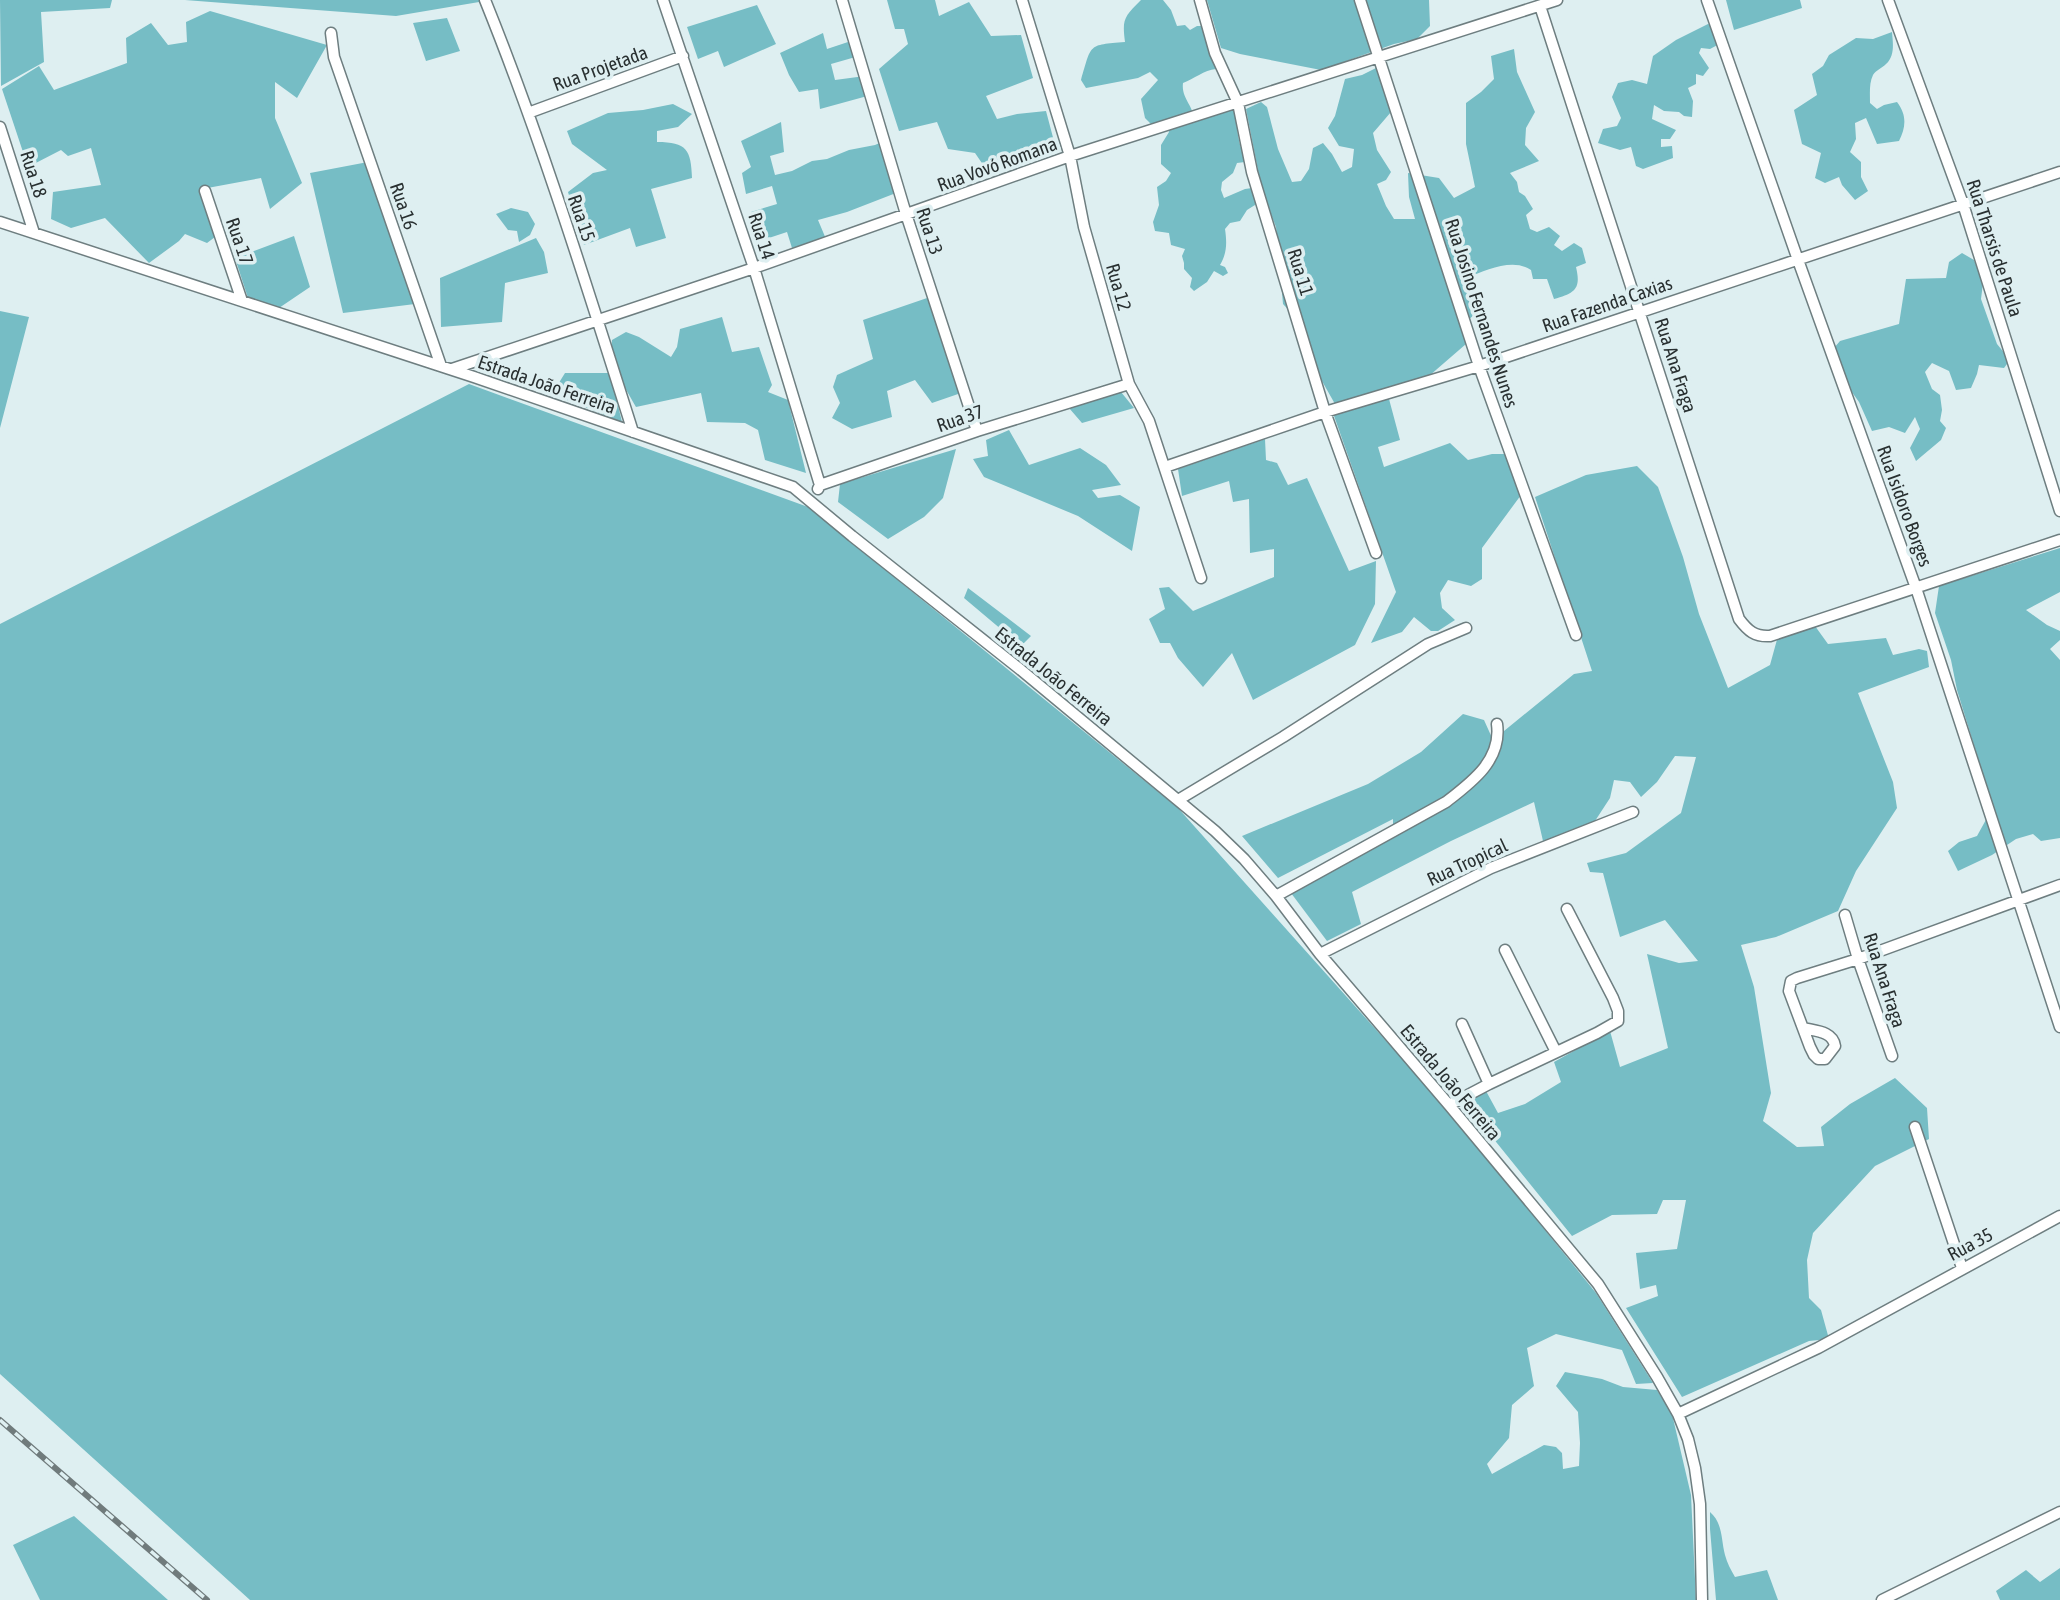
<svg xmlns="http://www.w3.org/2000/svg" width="2060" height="1600" font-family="'Asap Condensed',sans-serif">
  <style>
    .forest { fill: #76bdc5 }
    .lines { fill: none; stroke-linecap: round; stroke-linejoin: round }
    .minor-casing { stroke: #6e7e80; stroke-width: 13 }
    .minor { stroke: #fff; stroke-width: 10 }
    .rail-casing { stroke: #707b7c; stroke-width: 6 }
    .rail { stroke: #deeff1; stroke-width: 3.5; stroke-dasharray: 10; stroke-linecap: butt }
    .labels { text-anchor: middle; stroke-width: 7; stroke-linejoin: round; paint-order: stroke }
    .street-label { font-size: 19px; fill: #293031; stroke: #deeff1 }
  </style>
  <rect width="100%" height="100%" fill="#deeff1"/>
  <path class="forest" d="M 0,0 L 112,0 L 110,8 L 41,12 L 44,62 L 1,86 Z
    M 185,0 L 491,0 L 396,16 Z
    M 887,0 L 935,0 L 939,16 L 969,2 L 991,36 L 1021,35 L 1033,78 L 986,96 L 997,119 L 1017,114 L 1046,111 L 1055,145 L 988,172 L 975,153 L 948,149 L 937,122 L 899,131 L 879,69 L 908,44 L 904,29 L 895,29 Z
    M 1141,0 L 1163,0 L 1171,10 L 1177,26 L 1185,25 L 1190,30 L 1197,26 L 1204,26 L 1222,59 L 1216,69 C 1204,70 1194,79 1183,83 C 1181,99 1194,105 1194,121 L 1221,111 L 1233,110 L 1238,117 C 1235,132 1241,147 1245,162 L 1237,163 L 1233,173 L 1222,182 L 1221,190 L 1224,198 L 1245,189 L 1252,188 L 1255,195 L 1255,205 L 1247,210 L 1240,221 L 1230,223 L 1225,229 C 1227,243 1227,253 1220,265 L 1225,267 L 1228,273 L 1223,276 L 1214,271 L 1207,282 L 1194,291 L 1190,287 L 1192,278 L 1184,269 L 1184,263 L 1182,256 L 1185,249 L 1171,245 L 1169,233 L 1155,231 L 1153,222 L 1159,205 L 1157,187 L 1166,181 L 1171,173 L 1161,164 L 1161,145 L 1169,132 L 1166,122 L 1152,125 L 1145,118 L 1141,99 L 1158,80 L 1150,72 L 1138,78 L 1086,88 L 1081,80 C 1092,44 1087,45 1125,42 C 1122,19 1124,17 1141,0 Z
    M 1207,0 L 1429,0 L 1430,26 L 1417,39 L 1394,44 L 1321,70 L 1240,54 L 1221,48 Z
    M 1726,0 L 1800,0 L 1802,8 L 1734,30 Z
    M 757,5 L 776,44 L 724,67 L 718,51 L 698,59 L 687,27 Z
    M 210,11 L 327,45 L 297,98 L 275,82 L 275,118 L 302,183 L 270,209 L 261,178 L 202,189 L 215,237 L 207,243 L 185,234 L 179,241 L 149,263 L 105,218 L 71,228 L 51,219 L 53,192 L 101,185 L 91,148 L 68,156 L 61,150 L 28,167 L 2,89 L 39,66 L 54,90 L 127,63 L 126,38 L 151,23 L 168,45 L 187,42 L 186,22 Z
    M 447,18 L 460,51 L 426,61 L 413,23 Z
    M 1708,24 L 1720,28 L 1725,41 L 1710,49 L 1701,48 L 1699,53 L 1709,68 L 1703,76 L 1696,74 L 1696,84 L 1688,88 L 1693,101 L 1692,117 L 1684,116 L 1679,112 L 1664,111 L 1654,105 L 1652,119 L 1676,130 L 1670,139 L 1661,139 L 1661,147 L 1672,146 L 1673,158 L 1643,169 L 1636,166 L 1631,147 L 1620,150 L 1598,143 L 1603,129 L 1617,126 L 1621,118 L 1612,97 L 1618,83 L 1632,80 L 1647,84 L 1653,56 L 1676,40 Z
    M 1892,32 C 1893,43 1895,56 1886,64 C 1882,68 1876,70 1873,75 C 1869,83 1870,94 1870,103 L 1877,109 L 1884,105 L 1897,102 C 1907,115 1906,127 1899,141 L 1877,144 L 1866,118 L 1855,123 L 1856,139 L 1850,152 L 1861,162 L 1861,177 L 1868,191 L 1855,200 L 1842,185 L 1839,177 L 1825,183 L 1815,178 L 1821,153 L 1802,144 L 1794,110 L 1817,95 L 1812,74 L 1823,66 L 1829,55 L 1856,38 L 1873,39 Z
    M 823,33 L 827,49 L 848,42 L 859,56 L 831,64 L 835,80 L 865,76 L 871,95 L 820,109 L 818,89 L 799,92 L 789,75 L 780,53 Z
    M 1514,49 L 1517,72 L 1535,112 L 1526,128 L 1525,145 L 1539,161 L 1510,173 L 1517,182 L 1519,192 L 1525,196 L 1533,209 L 1526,215 L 1530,229 L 1537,232 L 1549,227 L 1560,236 L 1554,245 L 1562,251 L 1574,243 L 1582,248 L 1586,263 L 1576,267 C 1581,288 1576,293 1554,299 L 1547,279 L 1533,279 L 1531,270 C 1512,257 1486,271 1467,277 L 1474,315 L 1461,326 L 1466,344 L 1429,376 L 1335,404 L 1318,374 L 1306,329 L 1283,304 L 1276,227 L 1262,191 L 1246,109 L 1261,102 L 1267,107 L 1278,149 L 1292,182 L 1301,181 L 1309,169 L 1313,148 L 1323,143 L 1332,154 L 1342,172 L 1352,167 L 1354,149 L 1339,146 L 1328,128 L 1335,116 L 1345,79 L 1362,75 L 1376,68 L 1385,86 L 1391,112 L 1373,133 L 1377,150 L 1391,172 L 1386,180 L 1377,184 L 1386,206 L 1394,219 L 1415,219 L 1409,197 L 1408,173 L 1439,178 L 1454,198 L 1475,187 L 1466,144 L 1466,103 L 1481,92 L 1494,79 L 1491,56 Z
    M 673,104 L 692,114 L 678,127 L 657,131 L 657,142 C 687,142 691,150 692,178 L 651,189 L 666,238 L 636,247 L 630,228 L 584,245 L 568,192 L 593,173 L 607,170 L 572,144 L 567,131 L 608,113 L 643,110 Z
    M 781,122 L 784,152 L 770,156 L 775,175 L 792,171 L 812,161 L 827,159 L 849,150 L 875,145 L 884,141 L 896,193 L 847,212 L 818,220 L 826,239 L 792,248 L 787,232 L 760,241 L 751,212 L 777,204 L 772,186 L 746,194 L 742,173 L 751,167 L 741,141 Z
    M 368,162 L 415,304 L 343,313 L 310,173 Z
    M 511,208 L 528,212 L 535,224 L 530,235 L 519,242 L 517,231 L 508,230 L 496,214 Z
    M 294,236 L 310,287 L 276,310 L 248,298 L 235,258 Z
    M 536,238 L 544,252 L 548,273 L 505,283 L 502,322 L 441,327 L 440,278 Z
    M 1962,253 L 1974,260 L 1983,283 L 1981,299 L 1997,344 L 2010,360 L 2004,368 L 1979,365 L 1977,374 L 1971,388 L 1956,390 L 1949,371 L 1932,363 L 1925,372 L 1932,389 L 1940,395 L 1942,410 L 1940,421 L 1946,428 L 1941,440 L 1916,461 L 1910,448 L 1920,429 L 1915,417 L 1905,433 L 1889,427 L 1872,431 L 1859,402 L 1849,388 L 1834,348 L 1840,341 L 1899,324 L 1906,279 L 1946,278 L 1949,262 Z
    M 930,297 L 961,393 L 932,403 L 915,380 L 887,391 L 892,417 L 852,429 L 832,418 L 840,403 L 833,387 L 837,375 L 873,359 L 863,320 Z
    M 0,311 L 29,317 L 0,428 Z
    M 722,317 L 732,352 L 759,347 L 772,385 L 768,392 L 788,400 L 806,473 L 765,460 L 758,430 L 745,423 L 707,422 L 701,393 L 636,407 C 624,385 610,366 612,340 L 626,332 L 639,337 L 671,357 L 677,347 L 680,329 Z
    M 565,373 L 610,373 L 622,422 L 552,394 Z
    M 469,384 L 808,507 L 1178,808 L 1446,1108 L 1596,1293 L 1653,1383 L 1636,1384 L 1622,1350 L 1556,1334 L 1527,1348 L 1534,1386 L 1512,1405 L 1509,1438 L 1487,1464 L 1492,1474 L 1544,1445 L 1556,1447 L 1562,1453 L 1563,1469 L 1579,1466 L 1580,1443 L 1578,1412 L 1556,1386 L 1565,1372 L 1602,1379 L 1623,1387 L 1657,1390 L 1672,1414 L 1691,1495 L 1696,1600 L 250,1600 L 0,1374 L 0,624 Z
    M 1121,392 L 1134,408 L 1082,423 L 1069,408 Z
    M 1389,399 L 1400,440 L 1378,447 L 1384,467 L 1450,443 L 1468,460 L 1492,454 L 1507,454 L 1521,495 L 1482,548 L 1482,579 L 1471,586 L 1448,580 L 1440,593 L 1442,608 L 1455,620 L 1438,631 L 1431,631 L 1414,617 L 1402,632 L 1371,643 L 1396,592 L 1333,413 Z
    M 1009,430 L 1029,465 L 1080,448 L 1106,465 L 1121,485 L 1092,490 L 1098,498 L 1120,495 L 1140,507 L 1132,551 L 1078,516 L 984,477 L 973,459 L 988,456 L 986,440 Z
    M 1265,439 L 1266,460 L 1277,463 L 1288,485 L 1307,478 L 1349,571 L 1376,561 L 1375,604 L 1355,645 L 1253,700 L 1232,653 L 1203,687 L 1178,658 L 1170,643 L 1160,643 L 1149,619 L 1165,609 L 1159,588 L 1169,587 L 1193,611 L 1274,577 L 1274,549 L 1250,553 L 1249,499 L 1233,502 L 1229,481 L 1182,496 L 1178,469 Z
    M 956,449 L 943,498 L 924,517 L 888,539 L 838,502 L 840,484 Z
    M 1637,466 L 1658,487 L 1683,557 L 1699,614 L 1728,688 L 1770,665 L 1778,636 L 1815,626 L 1828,644 L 1886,638 L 1893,655 L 1919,649 L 1927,651 L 1929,667 L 1858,693 L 1893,782 L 1897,808 L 1856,871 L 1838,911 L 1776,937 L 1741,945 L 1754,987 L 1771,1093 L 1763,1121 L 1797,1147 L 1824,1146 L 1821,1127 L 1850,1104 L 1895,1078 L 1927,1108 L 1929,1139 L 1875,1166 L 1813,1233 L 1807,1260 L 1809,1298 L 1821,1310 L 1829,1339 L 1809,1341 L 1682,1397 L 1626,1308 L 1658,1296 L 1656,1285 L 1640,1289 L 1636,1253 L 1677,1249 L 1686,1200 L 1663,1200 L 1657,1214 L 1612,1215 L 1572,1236 L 1463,1101 L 1486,1091 L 1498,1113 L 1525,1104 L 1561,1082 L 1554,1062 L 1610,1031 L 1620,1067 L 1668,1048 L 1647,954 L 1679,963 L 1698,961 L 1665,920 L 1620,937 L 1603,873 L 1590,872 L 1587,863 L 1626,853 L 1681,813 L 1696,757 L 1675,756 L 1657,782 L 1641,797 L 1630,782 L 1614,780 L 1610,798 L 1595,821 L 1543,841 L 1534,802 L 1451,841 L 1352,892 L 1361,924 L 1327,941 L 1291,893 L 1393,836 L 1393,819 L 1278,878 L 1242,836 L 1368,784 L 1421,752 L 1463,714 L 1484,720 L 1493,740 L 1574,674 L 1592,671 L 1535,497 L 1586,475 Z
    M 2060,548 L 2060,592 L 2026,610 L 2047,625 L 2060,631 L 2060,640 L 2050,649 L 2060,660 L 2060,838 L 2041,841 L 2033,834 L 2016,839 L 1992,855 L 1958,871 L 1948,851 L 1959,842 L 1977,836 L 1993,807 L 1957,690 L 1951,660 L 1935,613 L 1939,586 Z
    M 968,588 L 1031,636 L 1021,646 L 964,598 Z
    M 1710,1512 C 1723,1523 1721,1540 1725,1555 C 1727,1563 1731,1570 1735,1577 L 1767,1570 L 1778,1600 L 1716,1600 L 1710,1529 Z
    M 74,1516 L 168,1600 L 40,1600 L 13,1545 Z
    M 2060,1568 L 2060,1600 L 2000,1600 L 1996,1591 L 2026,1570 L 2040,1582 Z"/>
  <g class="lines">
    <defs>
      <path id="minor" d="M 485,0 C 542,141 587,287 633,432
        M 663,0 L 754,268 L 820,485
        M 842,0 L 906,214 L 977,431
        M 1022,0 L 1070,156 L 1084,227 L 1129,384 L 1149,421 L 1201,578
        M 1200,0 L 1215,53 L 1238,103 L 1252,172 L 1325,412 L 1376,553
        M 1360,0 L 1479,366 L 1576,635
        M 1707,0 L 1798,260 L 1916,588 L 2060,1027
        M 1888,0 L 1963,204 L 2060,511
        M 1540,6 L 1739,619 C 1748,631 1755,637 1770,636 L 2060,540
        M 331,33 L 334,57 L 441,366
        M 528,113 L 683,56
        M 0,127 L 34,233
        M 205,191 L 242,301
        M 0,222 L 474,377 L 793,487 L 852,536 L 1021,670 L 1215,831 L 1244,859 L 1276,896 L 1320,954 L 1449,1105 L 1598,1284 L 1657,1377 L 1678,1414 L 1688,1439 L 1695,1468 L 1700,1504 L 1702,1600
        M 452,369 L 754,268 L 1070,156 L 1557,0
        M 1165,467 L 1325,412 L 1479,366 L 2060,172
        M 818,489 L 820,485 L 977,431 L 1129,384
        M 1178,800 L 1283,737 L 1428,644 L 1466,628
        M 1276,896 L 1446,802 C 1472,782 1502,760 1497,724
        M 1845,915 L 1858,959 L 1892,1056
        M 1505,950 L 1556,1052
        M 1320,954 L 1491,868 L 1633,812
        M 1462,1024 L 1489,1084
        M 1803,1028 C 1815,1031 1833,1031 1835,1046 L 1825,1059 L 1818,1059 L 1814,1055 L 1810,1047 L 1789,991 L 1791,981 L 1797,978 L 1858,959 L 2060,885
        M 1449,1105 L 1489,1084 L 1597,1033 L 1618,1021 L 1618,1011 L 1613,998 L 1567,909
        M 1915,1127 L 1962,1268
        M 1678,1414 L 1818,1348 L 2060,1216
        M 1882,1600 L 2060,1512"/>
    </defs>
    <use href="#minor" class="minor-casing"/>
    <use href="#minor" class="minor"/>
    <defs>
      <path id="rail" d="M 0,1420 L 207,1600"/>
    </defs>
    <use href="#rail" class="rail-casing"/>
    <use href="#rail" class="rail"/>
  </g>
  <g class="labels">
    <g class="street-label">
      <text transform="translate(600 68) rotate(-20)" y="7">Rua Projetada</text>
      <text transform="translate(997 164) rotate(-20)" y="7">Rua Vovó Romana</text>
      <text transform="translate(34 174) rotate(72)" y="7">Rua 18</text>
      <text transform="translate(404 206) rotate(71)" y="7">Rua 16</text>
      <text transform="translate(582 218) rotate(71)" y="7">Rua 15</text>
      <text transform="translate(930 231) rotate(72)" y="7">Rua 13</text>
      <text transform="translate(762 236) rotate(72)" y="7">Rua 14</text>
      <text transform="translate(240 241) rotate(71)" y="7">Rua 17</text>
      <text transform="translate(1995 248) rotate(72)" y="7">Rua Tharsis de Paula</text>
      <text transform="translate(1301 272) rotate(73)" y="7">Rua 11</text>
      <text transform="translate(1119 287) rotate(74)" y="7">Rua 12</text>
      <text transform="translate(1607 304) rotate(-19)" y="7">Rua Fazenda Caxias</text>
      <text transform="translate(1482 313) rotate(72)" y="7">Rua Josino Fernandes Nunes</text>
      <text transform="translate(1676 365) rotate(72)" y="7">Rua Ana Fraga</text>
      <text transform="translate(547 384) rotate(19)" y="7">Estrada João Ferreira</text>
      <text transform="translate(960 418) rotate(-19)" y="7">Rua 37</text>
      <text transform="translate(1905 506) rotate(70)" y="7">Rua Isidoro Borges</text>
      <text transform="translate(1054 676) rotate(39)" y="7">Estrada João Ferreira</text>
      <text transform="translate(1467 862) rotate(-25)" y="7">Rua Tropical</text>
      <text transform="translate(1885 980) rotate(72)" y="7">Rua Ana Fraga</text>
      <text transform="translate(1451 1082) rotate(50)" y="7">Estrada João Ferreira</text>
      <text transform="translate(1970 1244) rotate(-28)" y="7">Rua 35</text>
    </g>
  </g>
</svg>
